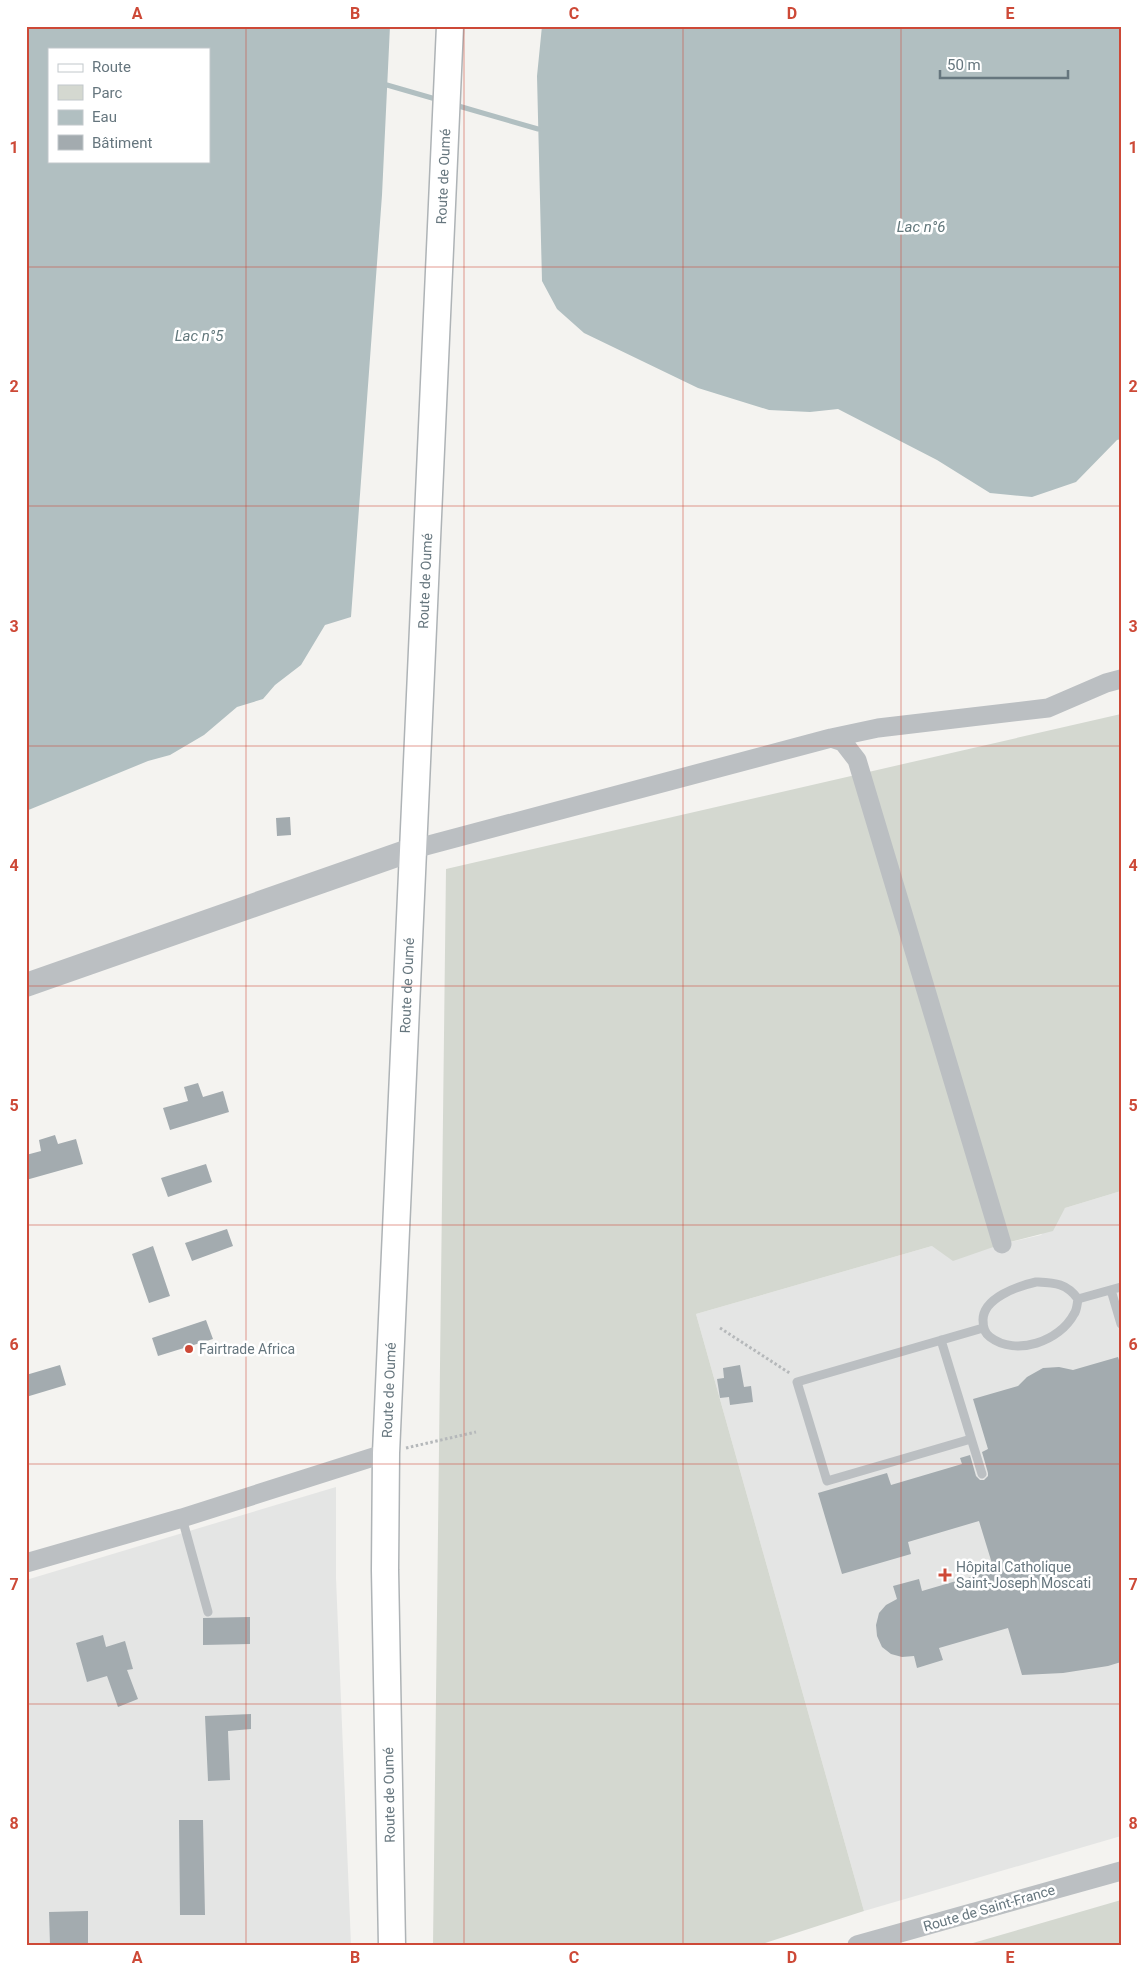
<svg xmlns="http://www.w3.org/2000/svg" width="1147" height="1971" font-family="Roboto,sans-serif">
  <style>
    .built { fill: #e4e5e4 }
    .green { fill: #d4d8d0 }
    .water { fill: #b1bfc1; fill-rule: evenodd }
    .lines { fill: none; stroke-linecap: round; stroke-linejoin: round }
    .stream { stroke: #b1bfc1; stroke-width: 5 }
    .building { fill: #a3abaf }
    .secondary-casing { stroke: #aeb3b6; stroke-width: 29 }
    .path { stroke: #b5b8ba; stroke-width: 3; stroke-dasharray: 2.5 2.5; stroke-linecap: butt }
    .service { stroke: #bbbfc2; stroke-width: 9 }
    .minor { stroke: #bbbfc2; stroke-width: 19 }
    .tertiary { stroke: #bbbfc2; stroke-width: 24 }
    .secondary { stroke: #fff; stroke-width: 26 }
    .grid { fill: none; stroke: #cd4937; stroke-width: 1; stroke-opacity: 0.55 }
    .poi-dot { fill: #cd4937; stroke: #fff; stroke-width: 2 }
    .labels { text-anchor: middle; stroke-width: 5; stroke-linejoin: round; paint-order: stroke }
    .street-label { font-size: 14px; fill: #66767e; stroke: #fff }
    .poi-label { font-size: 14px; fill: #66767e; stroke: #fff; text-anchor: start }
    .water-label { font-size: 15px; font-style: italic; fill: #62777b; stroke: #fff }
    .neatline { fill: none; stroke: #cd4937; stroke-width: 2 }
    .grid-label { font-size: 16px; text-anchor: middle; font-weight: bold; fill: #cd4937 }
  </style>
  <rect width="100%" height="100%" fill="#f4f3f0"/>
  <path class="built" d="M 1121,1191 L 1121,1836 L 864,1911 L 696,1314 L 932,1246 L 1002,1244 L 1041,1235 L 1065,1208 Z
    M 336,1487 L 336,1578 L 351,1945 L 26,1945 L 26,1580 Z"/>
  <path class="green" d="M 1121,714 L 1121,1191 L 1065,1208 L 1053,1231 L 1002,1244 L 953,1261 L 932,1246 L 696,1314 L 864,1911 L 759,1945 L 433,1945 L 446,869 Z
    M 1121,1900 L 1121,1945 L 966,1945 Z"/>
  <path class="water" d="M 26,26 L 390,26 L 382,195 L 351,617 L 325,625 L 301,665 L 275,685 L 263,699 L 237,707 L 204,735 L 170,755 L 148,761 L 26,811 ZM 49,49 L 209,49 L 209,161 L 49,161 Z
    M 542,26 L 1121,26 L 1121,439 L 1117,440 L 1076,482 L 1032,497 L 990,493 L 937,460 L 838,409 L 810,412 L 769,410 L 698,388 L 584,333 L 557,309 L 542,281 L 537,76 Z"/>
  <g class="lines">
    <path class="stream" d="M 387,85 L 439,100
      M 455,105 L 538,129"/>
  </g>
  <path class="building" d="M 290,817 L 291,835 L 277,836 L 276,818 Z
    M 198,1083 L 203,1097 L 223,1091 L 229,1112 L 170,1130 L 163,1108 L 188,1101 L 184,1087 Z
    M 55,1135 L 58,1144 L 76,1139 L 83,1164 L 26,1180 L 26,1155 L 41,1151 L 39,1140 Z
    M 206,1164 L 212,1182 L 168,1197 L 161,1178 Z
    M 227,1229 L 233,1246 L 192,1261 L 185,1243 Z
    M 153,1246 L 170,1296 L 149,1303 L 132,1254 Z
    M 206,1320 L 213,1339 L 158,1356 L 152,1338 Z
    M 1118,1357 L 1121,1366 L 1121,1662 L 1108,1666 L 1063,1673 L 1022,1675 L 1008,1628 L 939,1648 L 943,1660 L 917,1668 L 914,1656 L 902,1657 L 891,1654 L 882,1647 L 877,1636 L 876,1625 L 879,1613 L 886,1605 L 897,1599 L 893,1586 L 919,1579 L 922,1591 L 994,1570 L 979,1521 L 908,1542 L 911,1554 L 842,1574 L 818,1493 L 887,1473 L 891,1485 L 962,1464 L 960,1458 L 970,1455 L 976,1476 L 980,1480 L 984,1480 L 988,1476 L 988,1473 L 982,1452 L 988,1449 L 973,1399 L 1018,1386 L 1027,1377 L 1043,1368 L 1059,1367 L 1073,1370 Z
    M 60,1365 L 66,1385 L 26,1397 L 26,1375 Z
    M 740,1365 L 744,1387 L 751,1386 L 753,1402 L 730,1405 L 729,1397 L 720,1398 L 717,1379 L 724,1378 L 723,1368 Z
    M 250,1617 L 250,1644 L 203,1645 L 203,1618 Z
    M 103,1635 L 106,1647 L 125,1641 L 133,1669 L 127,1670 L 138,1699 L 118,1707 L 107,1676 L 87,1682 L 76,1643 Z
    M 251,1714 L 251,1729 L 228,1731 L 230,1780 L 208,1781 L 205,1716 Z
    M 179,1820 L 203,1820 L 205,1915 L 180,1915 Z
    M 88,1911 L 88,1945 L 50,1945 L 49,1912 Z"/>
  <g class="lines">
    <defs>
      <g id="secondary">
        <path id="s1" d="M 392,1945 L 385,1570 L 386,1453 L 450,26"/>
      </g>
    </defs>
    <use href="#secondary" class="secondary-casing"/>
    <path class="path" d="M 720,1328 L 791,1374
      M 406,1448 L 476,1432"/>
    <path class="service" d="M 1036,1282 C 1055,1283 1066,1283 1078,1299 C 1077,1304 1077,1310 1074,1314 C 1060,1341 1016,1357 990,1337 C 984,1333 983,1327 983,1320 C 983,1298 1018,1286 1036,1282 Z
      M 1111,1290 L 1121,1324
      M 1078,1299 L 1121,1287
      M 941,1340 L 982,1474
      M 971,1439 L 827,1481 L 797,1382 L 983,1328
      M 182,1518 L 208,1612"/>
    <path class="minor" d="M 831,738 L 878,728 L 1048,708 L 1106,683 L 1121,679
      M 414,849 L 831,738 L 843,742 L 857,760 L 1002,1244
      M 26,1563 L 182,1518 L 386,1453
      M 857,1945 L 1121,1871"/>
    <path class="tertiary" d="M 26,985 L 414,849"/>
    <use href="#secondary" class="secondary"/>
  </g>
  <path class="grid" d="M 246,26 L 246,1945M 464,26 L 464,1945M 683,26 L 683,1945M 901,26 L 901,1945M 26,267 L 1121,267M 26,506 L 1121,506M 26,746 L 1121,746M 26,986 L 1121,986M 26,1225 L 1121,1225M 26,1464 L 1121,1464M 26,1704 L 1121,1704"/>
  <g class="poi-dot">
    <circle cx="189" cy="1349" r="5"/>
    <path d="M942.5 1567.5h5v5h5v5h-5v5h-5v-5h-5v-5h5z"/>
  </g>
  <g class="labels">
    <g class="street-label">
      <text dy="5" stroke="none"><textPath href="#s1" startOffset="1770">Route de Oumé</textPath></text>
      <text dy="5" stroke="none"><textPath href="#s1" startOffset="1365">Route de Oumé</textPath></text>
      <text dy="5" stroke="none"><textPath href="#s1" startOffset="960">Route de Oumé</textPath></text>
      <text dy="5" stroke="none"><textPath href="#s1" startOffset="555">Route de Oumé</textPath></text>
      <text transform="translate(389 1795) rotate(-91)" y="5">Route de Oumé</text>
      <text transform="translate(989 1908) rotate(-16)" y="5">Route de Saint-France</text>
    </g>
    <g class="poi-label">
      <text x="199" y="1354">Fairtrade Africa</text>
      <text x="956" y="1572">Hôpital Catholique<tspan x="956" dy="16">Saint-Joseph Moscati</tspan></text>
    </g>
    <g class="water-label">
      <text x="921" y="232">Lac n°6</text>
      <text x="199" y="341">Lac n°5</text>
    </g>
  </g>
  <rect width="1147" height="1971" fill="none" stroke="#ffffff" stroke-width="55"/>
  <rect x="48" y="48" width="162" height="115" fill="#ffffff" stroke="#c2c8cb"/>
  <rect x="58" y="64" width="25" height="8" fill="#ffffff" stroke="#c2c8cb"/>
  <text x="92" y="72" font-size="15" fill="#66767e">Route</text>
  <rect x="58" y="85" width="25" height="15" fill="#d4d8d0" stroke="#c2c8cb"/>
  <text x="92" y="98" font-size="15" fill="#66767e">Parc</text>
  <rect x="58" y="110" width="25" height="15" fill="#b1bfc1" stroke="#c2c8cb"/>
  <text x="92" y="122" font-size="15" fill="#66767e">Eau</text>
  <rect x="58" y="135" width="25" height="15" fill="#a3abaf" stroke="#c2c8cb"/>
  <text x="92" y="148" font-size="15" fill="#66767e">Bâtiment</text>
  <path d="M940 70v8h128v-8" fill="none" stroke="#66767e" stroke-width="2.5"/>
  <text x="947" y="70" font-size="15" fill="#66767e" stroke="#ffffff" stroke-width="4" paint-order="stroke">50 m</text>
  <rect x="28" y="28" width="1092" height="1916" class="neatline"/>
  <g class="grid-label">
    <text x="137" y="19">A</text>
    <text x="355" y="19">B</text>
    <text x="574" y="19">C</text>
    <text x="792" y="19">D</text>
    <text x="1010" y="19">E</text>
    <text x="14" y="153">1</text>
    <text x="1133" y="153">1</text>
    <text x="14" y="392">2</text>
    <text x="1133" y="392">2</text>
    <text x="14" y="632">3</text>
    <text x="1133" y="632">3</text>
    <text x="14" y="871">4</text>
    <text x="1133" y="871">4</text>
    <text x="14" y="1111">5</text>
    <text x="1133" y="1111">5</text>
    <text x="14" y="1350">6</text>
    <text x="1133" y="1350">6</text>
    <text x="14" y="1590">7</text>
    <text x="1133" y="1590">7</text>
    <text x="14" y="1829">8</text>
    <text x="1133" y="1829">8</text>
    <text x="137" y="1963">A</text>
    <text x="355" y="1963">B</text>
    <text x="574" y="1963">C</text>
    <text x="792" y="1963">D</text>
    <text x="1010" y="1963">E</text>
  </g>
</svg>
